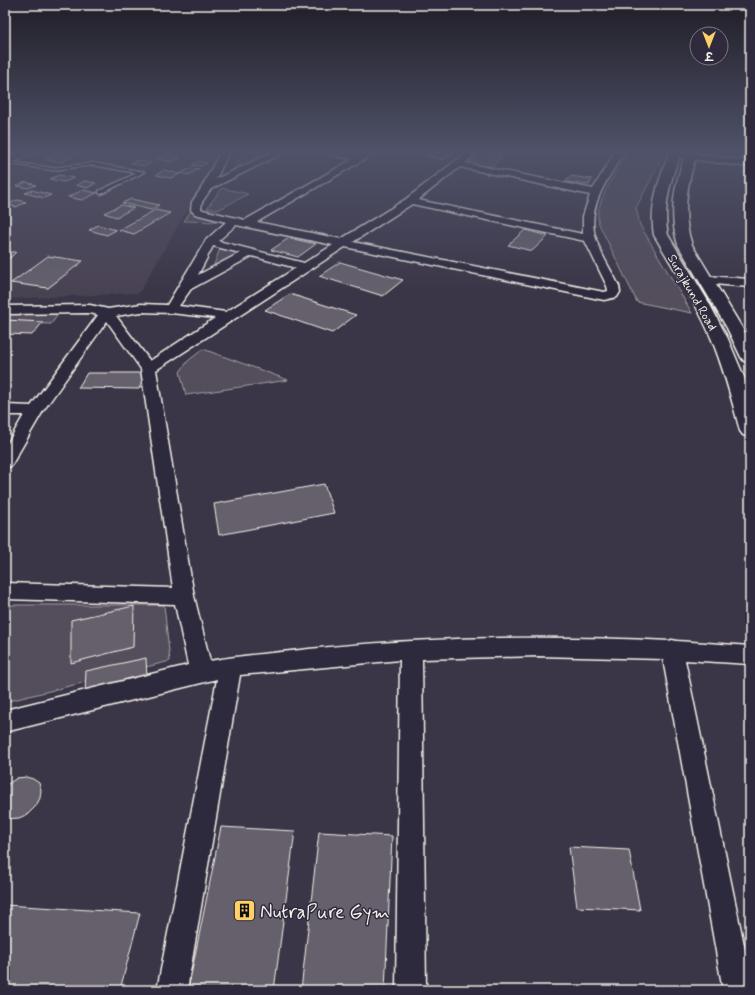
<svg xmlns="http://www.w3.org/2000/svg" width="755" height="995" font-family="Mynerve,'Playpen Sans Deva',sans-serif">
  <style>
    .built { fill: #484352 }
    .green { fill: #534e5c; stroke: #a4a0a2 }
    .building { fill: #65616c; stroke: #f4f1e8 }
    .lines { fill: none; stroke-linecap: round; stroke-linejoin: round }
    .lane-casing { stroke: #f4f1e8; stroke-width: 3 }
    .street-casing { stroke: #f4f1e8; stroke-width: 3 }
    .secondary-casing { stroke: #f4f1e8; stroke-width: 3 }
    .lane { fill: #2f2a3d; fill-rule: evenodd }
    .street { fill: #2f2a3d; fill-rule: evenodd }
    .secondary { fill: #2f2a3d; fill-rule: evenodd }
    .labels { text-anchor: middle; stroke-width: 3; stroke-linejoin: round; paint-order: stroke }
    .far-street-label { font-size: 13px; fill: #f4f1e8; stroke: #2f2a3d }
    .near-poi-label { font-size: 19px; fill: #f4f1e8; stroke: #2f2a3d; text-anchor: start }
  </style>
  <rect width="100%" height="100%" fill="#3b3647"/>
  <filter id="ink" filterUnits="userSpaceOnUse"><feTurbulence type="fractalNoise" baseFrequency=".025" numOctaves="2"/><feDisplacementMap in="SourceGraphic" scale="8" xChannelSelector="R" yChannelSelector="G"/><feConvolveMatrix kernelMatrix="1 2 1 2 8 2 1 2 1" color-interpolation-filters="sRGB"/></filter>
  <g filter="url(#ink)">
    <path class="built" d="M 48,152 L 221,152 L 139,293 L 5,299 L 5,172 Z"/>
    <path class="green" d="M 243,152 L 275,152 L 230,175 Z
      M 627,152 L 665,152 L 636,208 L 640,225 L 692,313 L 637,302 L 599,224 C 592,206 619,168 627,152 Z
      M 222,188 L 248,194 L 218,210 L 207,208 Z
      M 190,212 L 219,219 L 217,222 L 184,221 Z
      M 221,246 L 246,252 L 212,270 Z
      M 60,312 L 51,324 L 5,323 L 5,313 Z
      M 203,349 L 288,380 L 186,395 L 180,372 L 188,361 Z
      M 5,605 L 164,605 L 170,661 L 5,702 Z"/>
    <path class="building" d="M 60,152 L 72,152 L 78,153 L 62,162 L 46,160 Z
      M 431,152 L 454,152 L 445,160 L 426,156 Z
      M 480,152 L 488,152 L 504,155 L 491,167 L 468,163 Z
      M 165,155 L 180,158 L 173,162 L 157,159 Z
      M 138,160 L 151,163 L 144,166 L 131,163 Z
      M 198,161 L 207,163 L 201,166 L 192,165 Z
      M 191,168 L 199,169 L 189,175 L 181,173 Z
      M 164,170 L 180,174 L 171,178 L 156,175 Z
      M 59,175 L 74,178 L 64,182 L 50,179 Z
      M 570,176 L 592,179 L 589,185 L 566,182 Z
      M 85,181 L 96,183 L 87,188 L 76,185 Z
      M 26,182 L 36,185 L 28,188 L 17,186 Z
      M 32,190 L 51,195 L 44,198 L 25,193 Z
      M 83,190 L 97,193 L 82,200 L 68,197 Z
      M 131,199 L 159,205 L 151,210 L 122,203 Z
      M 17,200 L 26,202 L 16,207 L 7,205 Z
      M 121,205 L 134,208 L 116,217 L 104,213 Z
      M 155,210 L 170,213 L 134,234 L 119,230 Z
      M 98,225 L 116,230 L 107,235 L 89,230 Z
      M 525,230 L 548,236 L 532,251 L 508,245 Z
      M 289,238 L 316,244 L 298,257 L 271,250 Z
      M 5,252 L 16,252 L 6,262 L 5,262 Z
      M 48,256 L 83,261 L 48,288 L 11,283 Z
      M 340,262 L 403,280 L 383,296 L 319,276 Z
      M 290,294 L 356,315 L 332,333 L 265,310 Z
      M 5,320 L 43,322 L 32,335 L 5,334 Z
      M 87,373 L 146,373 L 139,389 L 78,388 Z
      M 324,484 L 334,513 L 219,535 L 214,504 Z
      M 134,606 L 133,647 L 71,663 L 71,620 Z
      M 146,658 L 147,679 L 85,692 L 86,671 Z
      M 26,777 L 33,779 L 39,783 L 41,790 L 40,798 L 36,806 L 28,814 L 19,818 L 5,819 L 5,786 L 17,778 Z
      M 221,827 L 295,831 L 274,990 L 188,990 Z
      M 319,832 L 392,836 L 385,990 L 301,990 Z
      M 569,847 L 629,850 L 640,910 L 577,907 Z
      M 5,905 L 140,913 L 120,990 L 5,990 Z"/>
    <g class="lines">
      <defs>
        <path id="lane" d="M 5,161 L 52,168 L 93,163 L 144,172 L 101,194 L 99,193 L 99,191 L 137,173 L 93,165 L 52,170 L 6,163 Z"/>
        <path id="street" d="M 220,152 L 229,152 L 216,179 L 273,152 L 285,152 L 211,189 L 202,202 L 201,209 L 203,210 L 245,220 L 353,159 L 328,154 L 327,152 L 346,152 L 361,155 L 366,152 L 377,152 L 257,222 L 341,239 L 406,199 L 467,152 L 477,152 L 465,163 L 593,189 L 615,152 L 624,152 C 609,177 585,208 596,239 C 601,256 612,271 619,286 L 620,292 L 617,297 L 604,300 L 345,247 L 156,370 L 194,596 L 210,661 C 242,655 276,653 309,649 C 428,637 549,635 669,641 L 672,640 L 677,641 L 750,646 L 750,664 L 685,660 L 750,974 L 750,990 L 723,990 L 663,659 L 538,656 L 422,659 L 426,990 L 396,990 L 400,660 L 240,675 L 187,990 L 157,990 L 217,679 L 5,732 L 5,710 L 188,665 L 175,604 L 5,599 L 5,583 L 173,588 L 141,369 L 107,321 L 43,411 L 11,466 L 5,468 L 5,448 L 24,415 L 5,415 L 5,405 L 31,406 L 98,315 L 90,313 L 5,314 L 5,306 L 90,305 L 108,309 L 141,304 L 167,305 L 206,240 L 226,222 L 195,214 L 191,210 L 192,202 L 202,187 ZM 460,167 L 590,195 L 583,216 L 583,234 L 418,200 ZM 412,204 L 585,241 L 607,286 L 608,291 L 604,292 L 353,242 ZM 236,225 L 246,227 L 333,245 L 304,263 L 218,241 ZM 213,246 L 240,253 L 198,275 ZM 252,256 L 296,268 L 226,312 L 179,306 L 191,289 ZM 141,312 L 171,313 L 215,318 L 150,361 L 116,316 Z
          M 673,152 L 683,152 L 750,161 L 750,167 L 676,157 L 673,156 L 671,154 Z
          M 705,276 L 750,279 L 750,287 L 701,283 L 699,280 L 701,277 Z"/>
        <path id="secondary" d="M 19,152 L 33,152 L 32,154 L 5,166 L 5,159 Z
          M 670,152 L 681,152 C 671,178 662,207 668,235 L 708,301 L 728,339 L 744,377 L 750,397 L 750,437 L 743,435 L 740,431 C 732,400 724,370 712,340 C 697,303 674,269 654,235 C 649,207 659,178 670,152 Z
          M 686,152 L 697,152 C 687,183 681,214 692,245 L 750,341 L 750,362 L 744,361 L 741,357 L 727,328 L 678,245 C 668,213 675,183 686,152 Z"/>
      </defs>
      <use href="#lane" class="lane-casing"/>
      <use href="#street" class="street-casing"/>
      <use href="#secondary" class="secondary-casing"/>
      <use href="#lane" class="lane"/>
      <use href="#street" class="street"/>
      <use href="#secondary" class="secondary"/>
    </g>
  </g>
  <linearGradient id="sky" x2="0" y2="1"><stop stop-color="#201e27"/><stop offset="0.52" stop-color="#4f5269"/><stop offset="1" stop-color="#4f5269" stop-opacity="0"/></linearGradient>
  <rect width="755" height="292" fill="url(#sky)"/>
  <defs>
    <symbol id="building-square" viewBox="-11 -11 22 22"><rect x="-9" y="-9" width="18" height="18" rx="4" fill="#ffd166" stroke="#2f2a3d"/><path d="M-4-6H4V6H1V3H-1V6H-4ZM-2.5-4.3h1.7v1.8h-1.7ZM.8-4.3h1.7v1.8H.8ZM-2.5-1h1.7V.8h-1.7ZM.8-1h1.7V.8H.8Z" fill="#111"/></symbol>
  </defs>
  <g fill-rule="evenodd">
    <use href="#building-square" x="232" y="898" width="25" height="25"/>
  </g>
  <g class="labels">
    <g class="far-street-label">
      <text transform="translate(693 292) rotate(60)" y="5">Surajkund Road</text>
    </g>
    <g class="near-poi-label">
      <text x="260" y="918">NutraPure Gym</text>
    </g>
  </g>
  <rect width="755" height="995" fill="none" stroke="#2f2a3d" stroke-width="20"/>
  <rect x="10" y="10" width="735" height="975" fill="none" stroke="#f4f1e8" stroke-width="1.5" filter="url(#ink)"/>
  <g transform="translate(709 46) rotate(180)"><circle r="19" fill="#2f2a3d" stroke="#7e7a81"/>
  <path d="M0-3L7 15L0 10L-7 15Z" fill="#ffd166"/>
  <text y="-6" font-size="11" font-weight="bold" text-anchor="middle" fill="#f4f1e8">उ</text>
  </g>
</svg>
